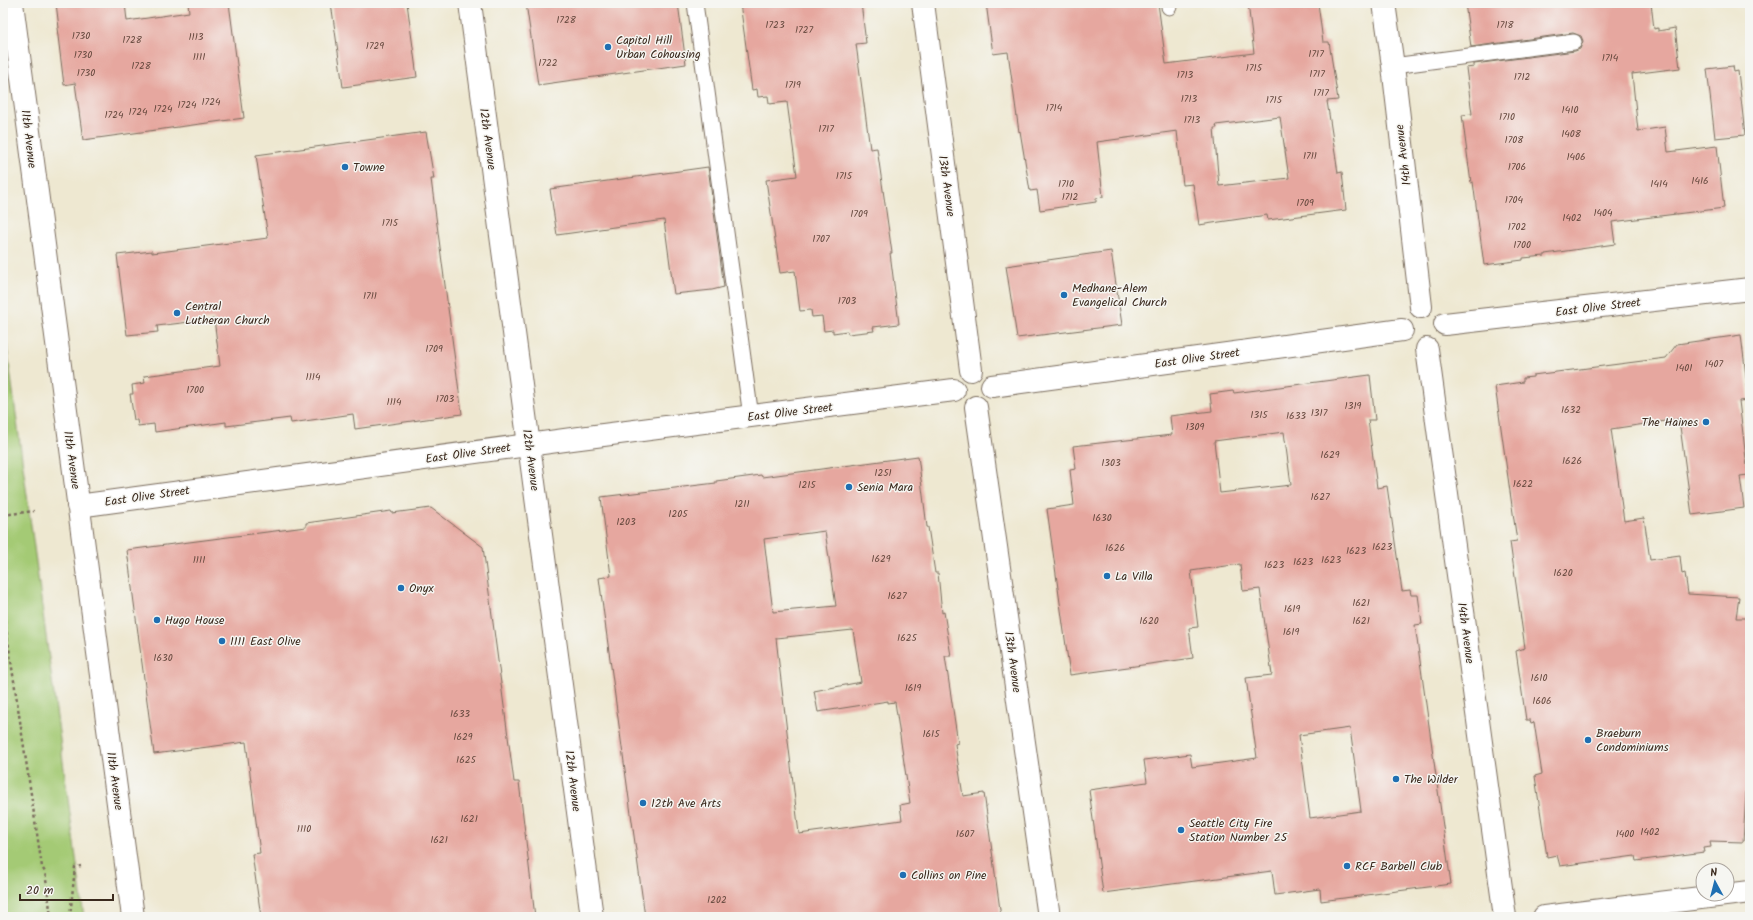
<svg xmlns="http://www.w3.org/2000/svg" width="1753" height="920" font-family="Kalam,sans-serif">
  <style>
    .green { fill: #a4ca74; stroke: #707a49 }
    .building { fill: #e6a79f; fill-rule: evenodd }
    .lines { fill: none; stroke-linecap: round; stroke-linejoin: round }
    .service-casing { stroke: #7a6c5d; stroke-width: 17 }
    .minor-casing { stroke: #7a6c5d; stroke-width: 24 }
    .tertiary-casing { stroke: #7a6c5d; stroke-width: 24 }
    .secondary-casing { stroke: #7a6c5d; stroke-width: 24 }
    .path { stroke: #7a6c5d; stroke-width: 2.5; stroke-dasharray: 3 3; stroke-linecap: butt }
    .service { stroke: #fff; stroke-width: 15 }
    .minor { stroke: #fff; stroke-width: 22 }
    .tertiary { stroke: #fff; stroke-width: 22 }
    .secondary { stroke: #fff; stroke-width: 22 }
    .poi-dot { fill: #1f6fb2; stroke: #f6f6f2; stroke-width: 1.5 }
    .labels { text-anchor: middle; stroke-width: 3; stroke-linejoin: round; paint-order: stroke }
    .number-label { font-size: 10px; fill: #66493e }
    .poi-label { font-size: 12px; fill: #3b2a1e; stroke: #f6f6f2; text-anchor: start }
    .street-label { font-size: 12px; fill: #3b2a1e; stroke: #f6f6f2 }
  </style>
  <rect width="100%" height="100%" fill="#f6f6f2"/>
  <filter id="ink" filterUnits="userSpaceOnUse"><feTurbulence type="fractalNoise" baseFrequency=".025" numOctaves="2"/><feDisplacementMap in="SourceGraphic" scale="8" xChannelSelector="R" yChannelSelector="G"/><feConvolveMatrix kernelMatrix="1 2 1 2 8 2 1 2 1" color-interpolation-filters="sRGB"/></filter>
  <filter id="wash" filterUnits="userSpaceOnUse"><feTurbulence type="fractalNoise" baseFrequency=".012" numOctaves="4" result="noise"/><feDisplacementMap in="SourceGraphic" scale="16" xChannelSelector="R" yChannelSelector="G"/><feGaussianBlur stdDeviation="0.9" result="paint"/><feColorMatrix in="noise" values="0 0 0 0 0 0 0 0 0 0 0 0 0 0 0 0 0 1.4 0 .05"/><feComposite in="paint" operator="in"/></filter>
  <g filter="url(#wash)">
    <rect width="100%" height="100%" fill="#eee8d1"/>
    <path class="green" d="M 3,318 L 84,917 L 3,917 Z"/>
    <g id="blocks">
      <path class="building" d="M 56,3 L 125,3 L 127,21 L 189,12 L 188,3 L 229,3 L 244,118 L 83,140 L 75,83 L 64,85 L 57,28 L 59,28 Z
        M 331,3 L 407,3 L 417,77 L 343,87 Z
        M 526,3 L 678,3 L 686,64 L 538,85 Z
        M 740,3 L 861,3 L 866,43 L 856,44 L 870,149 L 877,148 L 892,253 L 890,253 L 899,324 L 873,327 L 874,331 L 848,334 L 847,331 L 833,333 L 833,330 L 824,331 L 822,316 L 812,317 L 811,310 L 800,311 L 795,271 L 780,273 L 766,180 L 797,176 L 787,102 L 769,104 L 768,96 L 758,97 L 757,89 L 752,90 Z
        M 986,3 L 1158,3 L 1166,64 L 1254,53 L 1248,3 L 1318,3 L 1323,42 L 1329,42 L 1338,100 L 1327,101 L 1338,173 L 1342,172 L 1346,210 L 1268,220 L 1267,215 L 1199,225 L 1193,184 L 1183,185 L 1177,131 L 1097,142 L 1103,197 L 1096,198 L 1096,202 L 1040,210 L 1037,190 L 1030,191 L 1020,131 L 1019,132 L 1008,52 L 993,54 ZM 1280,117 L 1289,178 L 1219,186 L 1214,128 L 1217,128 L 1216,125 Z
        M 1465,3 L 1651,3 L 1654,29 L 1658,28 L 1658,31 L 1675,28 L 1680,68 L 1632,74 L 1638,131 L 1665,127 L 1668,152 L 1717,146 L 1724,208 L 1612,222 L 1615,244 L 1545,254 L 1545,256 L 1523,258 L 1523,260 L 1484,265 L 1473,182 L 1471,183 L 1462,115 L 1472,114 L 1466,68 L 1474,67 L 1474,64 L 1575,51 L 1580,49 L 1583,41 L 1581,36 L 1573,33 L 1471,47 Z
        M 1733,66 L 1734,72 L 1738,71 L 1745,135 L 1715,138 L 1707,69 Z
        M 426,132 L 434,179 L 431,179 L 462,414 L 355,429 L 353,414 L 291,423 L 290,418 L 226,426 L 226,422 L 155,432 L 154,424 L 138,426 L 137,420 L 134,420 L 130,394 L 133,394 L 132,385 L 145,383 L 144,376 L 220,366 L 214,319 L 157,326 L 158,332 L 127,335 L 117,255 L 152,251 L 152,253 L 268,238 L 256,155 Z
        M 708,167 L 724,287 L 712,290 L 674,294 L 664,220 L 557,235 L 550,189 Z
        M 1111,251 L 1122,325 L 1017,338 L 1006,266 Z
        M 1741,335 L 1749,400 L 1739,401 L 1748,475 L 1740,476 L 1744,508 L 1692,515 L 1679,419 L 1611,429 L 1624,521 L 1644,518 L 1650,560 L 1680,556 L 1682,574 L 1685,573 L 1688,594 L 1739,597 L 1736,618 L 1750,618 L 1750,729 L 1743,842 L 1710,841 L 1711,847 L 1703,848 L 1704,852 L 1636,861 L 1635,856 L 1560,866 L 1557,855 L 1547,857 L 1535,776 L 1542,774 L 1534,722 L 1531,723 L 1530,720 L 1526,720 L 1516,651 L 1525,648 L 1510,542 L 1517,541 L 1495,386 L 1523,382 L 1523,378 L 1533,377 L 1533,375 L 1666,358 L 1677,344 Z
        M 1370,375 L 1375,420 L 1368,420 L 1377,488 L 1387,486 L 1402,591 L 1410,590 L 1411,595 L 1418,595 L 1422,624 L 1415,625 L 1451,884 L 1321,901 L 1320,889 L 1275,895 L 1272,871 L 1103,893 L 1089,790 L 1147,782 L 1144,760 L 1190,754 L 1192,767 L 1257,758 L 1246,678 L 1272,675 L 1260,589 L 1243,591 L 1240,564 L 1191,571 L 1198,627 L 1189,628 L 1193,658 L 1070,675 L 1047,509 L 1074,505 L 1070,470 L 1076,469 L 1073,446 L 1172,435 L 1170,416 L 1212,411 L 1210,394 L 1233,391 L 1234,393 ZM 1284,432 L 1291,485 L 1220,493 L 1214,441 ZM 1350,728 L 1361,811 L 1310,818 L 1299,735 Z
        M 918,456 L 927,527 L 928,527 L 935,573 L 938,573 L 942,613 L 944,612 L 951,656 L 945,656 L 958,743 L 955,744 L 963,796 L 984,793 L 1001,917 L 645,917 L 599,578 L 611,576 L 601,497 L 716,483 L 716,481 L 761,475 L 762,477 ZM 825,531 L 836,606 L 773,612 L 764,539 ZM 853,630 L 861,682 L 814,691 L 818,712 L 888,701 L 888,703 L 895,702 L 910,803 L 900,805 L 902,820 L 799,834 L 776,638 Z
        M 431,508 L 483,547 L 514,782 L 519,782 L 535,917 L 261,917 L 252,854 L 260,853 L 246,742 L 154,754 L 127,550 L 306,527 L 306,523 L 391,511 L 392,513 Z"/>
    </g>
  </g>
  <g filter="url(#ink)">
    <use href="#blocks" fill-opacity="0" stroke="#7a6c5d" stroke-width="1"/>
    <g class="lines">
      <defs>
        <path id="service" d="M 695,3 L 751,417
          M 1169,3 L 1169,7
          M 1393,66 L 1574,42"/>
        <path id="minor" d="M 12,3 L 133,917
          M 923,3 L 971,370
          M 1384,3 L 1393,66 L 1421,307
          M 1445,324 L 1750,289
          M 1427,349 L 1505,917
          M 992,386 L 1402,330
          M 976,407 L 1049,917
          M 78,506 L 572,439 L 954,390"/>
        <path id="tertiary" d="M 470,3 L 592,917"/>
        <path id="secondary" d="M 1544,917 L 1750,892"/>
      </defs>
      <use href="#service" class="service-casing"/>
      <use href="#minor" class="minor-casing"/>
      <use href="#tertiary" class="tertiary-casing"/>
      <use href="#secondary" class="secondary-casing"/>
      <path class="path" d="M 3,515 L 34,511
        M 3,608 L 42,867 L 45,872 L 51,917
        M 70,917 L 75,867 L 81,866"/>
      <use href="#service" class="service"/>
      <use href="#minor" class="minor"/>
      <use href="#tertiary" class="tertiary"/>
      <use href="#secondary" class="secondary"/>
    </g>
  </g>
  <g class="poi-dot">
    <circle cx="608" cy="47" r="4"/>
    <circle cx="345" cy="167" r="4"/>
    <circle cx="1064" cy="295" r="4"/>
    <circle cx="177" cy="313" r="4"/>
    <circle cx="1706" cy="422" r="4"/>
    <circle cx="849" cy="487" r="4"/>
    <circle cx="1107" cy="576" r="4"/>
    <circle cx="401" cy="588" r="4"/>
    <circle cx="157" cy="620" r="4"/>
    <circle cx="222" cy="641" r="4"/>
    <circle cx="1588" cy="740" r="4"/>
    <circle cx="1396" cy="779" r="4"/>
    <circle cx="643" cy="803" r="4"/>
    <circle cx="1181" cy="830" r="4"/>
    <circle cx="1347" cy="866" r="4"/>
    <circle cx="903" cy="875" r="4"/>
  </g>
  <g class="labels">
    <g class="number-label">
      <text x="566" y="23">1728</text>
      <text x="775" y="28">1723</text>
      <text x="1505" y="28">1718</text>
      <text x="804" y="33">1727</text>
      <text x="81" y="39">1730</text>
      <text x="196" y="40">1113</text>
      <text x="132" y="43">1728</text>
      <text x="375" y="49">1729</text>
      <text x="1316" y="57">1717</text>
      <text x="83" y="58">1730</text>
      <text x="199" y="60">1111</text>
      <text x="1610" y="61">1714</text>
      <text x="548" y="66">1722</text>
      <text x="141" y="69">1728</text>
      <text x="1254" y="71">1715</text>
      <text x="86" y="76">1730</text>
      <text x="1317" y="77">1717</text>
      <text x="1185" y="78">1713</text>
      <text x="1522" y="80">1712</text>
      <text x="793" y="88">1719</text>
      <text x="1321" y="96">1717</text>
      <text x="1189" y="102">1713</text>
      <text x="1274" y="103">1715</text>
      <text x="211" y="105">1724</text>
      <text x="187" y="108">1724</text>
      <text x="1054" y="111">1714</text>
      <text x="163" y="112">1724</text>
      <text x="1570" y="113">1410</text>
      <text x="138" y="115">1724</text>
      <text x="114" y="118">1724</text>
      <text x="1507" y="120">1710</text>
      <text x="1192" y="123">1713</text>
      <text x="826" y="132">1717</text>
      <text x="1571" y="137">1408</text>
      <text x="1514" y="143">1708</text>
      <text x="1310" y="159">1711</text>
      <text x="1576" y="160">1406</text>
      <text x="1517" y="170">1706</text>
      <text x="844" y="179">1715</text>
      <text x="1700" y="184">1416</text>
      <text x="1066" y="187">1710</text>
      <text x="1659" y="187">1414</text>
      <text x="1070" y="200">1712</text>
      <text x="1514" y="203">1704</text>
      <text x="1305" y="206">1709</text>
      <text x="1603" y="216">1404</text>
      <text x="859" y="217">1709</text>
      <text x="1572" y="221">1402</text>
      <text x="390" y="226">1715</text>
      <text x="1517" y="230">1702</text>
      <text x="821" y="242">1707</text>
      <text x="1522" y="248">1700</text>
      <text x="370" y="299">1711</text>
      <text x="847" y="304">1703</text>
      <text x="434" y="352">1709</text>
      <text x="1714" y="367">1407</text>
      <text x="1684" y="371">1401</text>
      <text x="313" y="380">1114</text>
      <text x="195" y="393">1700</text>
      <text x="445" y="402">1703</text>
      <text x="394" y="405">1114</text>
      <text x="1353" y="409">1319</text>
      <text x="1571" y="413">1632</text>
      <text x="1319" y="416">1317</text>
      <text x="1259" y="418">1315</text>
      <text x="1296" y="419">1633</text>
      <text x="1195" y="430">1309</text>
      <text x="1330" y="458">1629</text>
      <text x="1572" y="464">1626</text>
      <text x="1111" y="466">1303</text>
      <text x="883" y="476">1251</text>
      <text x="1523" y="487">1622</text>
      <text x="807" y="488">1215</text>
      <text x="1320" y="500">1627</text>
      <text x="742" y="507">1211</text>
      <text x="678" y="517">1205</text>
      <text x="1102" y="521">1630</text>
      <text x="626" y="525">1203</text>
      <text x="1382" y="550">1623</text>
      <text x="1115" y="551">1626</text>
      <text x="1356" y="554">1623</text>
      <text x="881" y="562">1629</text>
      <text x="199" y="563">1111</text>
      <text x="1331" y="563">1623</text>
      <text x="1303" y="565">1623</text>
      <text x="1274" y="568">1623</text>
      <text x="1563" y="576">1620</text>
      <text x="897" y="599">1627</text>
      <text x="1361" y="606">1621</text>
      <text x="1292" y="612">1619</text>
      <text x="1149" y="624">1620</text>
      <text x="1361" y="624">1621</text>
      <text x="1291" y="635">1619</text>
      <text x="907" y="641">1625</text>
      <text x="163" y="661">1630</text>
      <text x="1539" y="681">1610</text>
      <text x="913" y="691">1619</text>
      <text x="1542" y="704">1606</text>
      <text x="460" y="717">1633</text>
      <text x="931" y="737">1615</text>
      <text x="463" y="740">1629</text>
      <text x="466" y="763">1625</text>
      <text x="469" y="822">1621</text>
      <text x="304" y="832">1110</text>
      <text x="1650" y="835">1402</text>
      <text x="965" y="837">1607</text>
      <text x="1625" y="837">1400</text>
      <text x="439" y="843">1621</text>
      <text x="717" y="903">1202</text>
    </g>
    <g class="poi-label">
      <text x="616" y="44">Capitol Hill<tspan x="616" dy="14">Urban Cohousing</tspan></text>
      <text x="353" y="171">Towne</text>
      <text x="1072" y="292">Medhane-Alem<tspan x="1072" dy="14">Evangelical Church</tspan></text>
      <text x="185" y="310">Central<tspan x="185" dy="14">Lutheran Church</tspan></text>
      <text x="1698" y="426" text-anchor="end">The Haines</text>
      <text x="857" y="491">Senia Mara</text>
      <text x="1115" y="580">La Villa</text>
      <text x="409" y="592">Onyx</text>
      <text x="165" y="624">Hugo House</text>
      <text x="230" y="645">1111 East Olive</text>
      <text x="1596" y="737">Braeburn<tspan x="1596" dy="14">Condominiums</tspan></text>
      <text x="1404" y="783">The Wilder</text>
      <text x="651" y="807">12th Ave Arts</text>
      <text x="1189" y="827">Seattle City Fire<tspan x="1189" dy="14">Station Number 25</tspan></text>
      <text x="1355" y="870">RCF Barbell Club</text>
      <text x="911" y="879">Collins on Pine</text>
    </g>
    <g class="street-label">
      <text transform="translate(29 139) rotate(83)" y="4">11th Avenue</text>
      <text transform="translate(488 139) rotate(82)" y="4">12th Avenue</text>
      <text transform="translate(1403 155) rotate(-97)" y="4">14th Avenue</text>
      <text transform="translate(947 186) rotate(82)" y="4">13th Avenue</text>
      <text transform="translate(1598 307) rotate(-7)" y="4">East Olive Street</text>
      <text transform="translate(1197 358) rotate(-8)" y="4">East Olive Street</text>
      <text transform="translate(790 412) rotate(-7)" y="4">East Olive Street</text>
      <text transform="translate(468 453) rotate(-8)" y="4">East Olive Street</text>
      <text transform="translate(72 460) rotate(82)" y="4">11th Avenue</text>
      <text transform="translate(531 460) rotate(82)" y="4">12th Avenue</text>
      <text transform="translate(147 496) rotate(-8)" y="4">East Olive Street</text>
      <text transform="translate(1466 633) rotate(82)" y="4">14th Avenue</text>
      <text transform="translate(1013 662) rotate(82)" y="4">13th Avenue</text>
      <text transform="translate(115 781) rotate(82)" y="4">11th Avenue</text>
      <text transform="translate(573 781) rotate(83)" y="4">12th Avenue</text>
    </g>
  </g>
  <rect width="1753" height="920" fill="none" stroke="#f6f6f2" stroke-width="16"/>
  <g transform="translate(1715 882) rotate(353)"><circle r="19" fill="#f6f6f2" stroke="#aba49d"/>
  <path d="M0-3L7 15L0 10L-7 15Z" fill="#1f6fb2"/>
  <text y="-6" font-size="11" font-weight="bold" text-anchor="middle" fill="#3b2a1e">N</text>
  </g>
  <path d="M20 894v6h93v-6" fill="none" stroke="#3b2a1e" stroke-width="2"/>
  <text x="26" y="894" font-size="12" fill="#3b2a1e" stroke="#f6f6f2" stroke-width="3" paint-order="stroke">20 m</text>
</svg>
